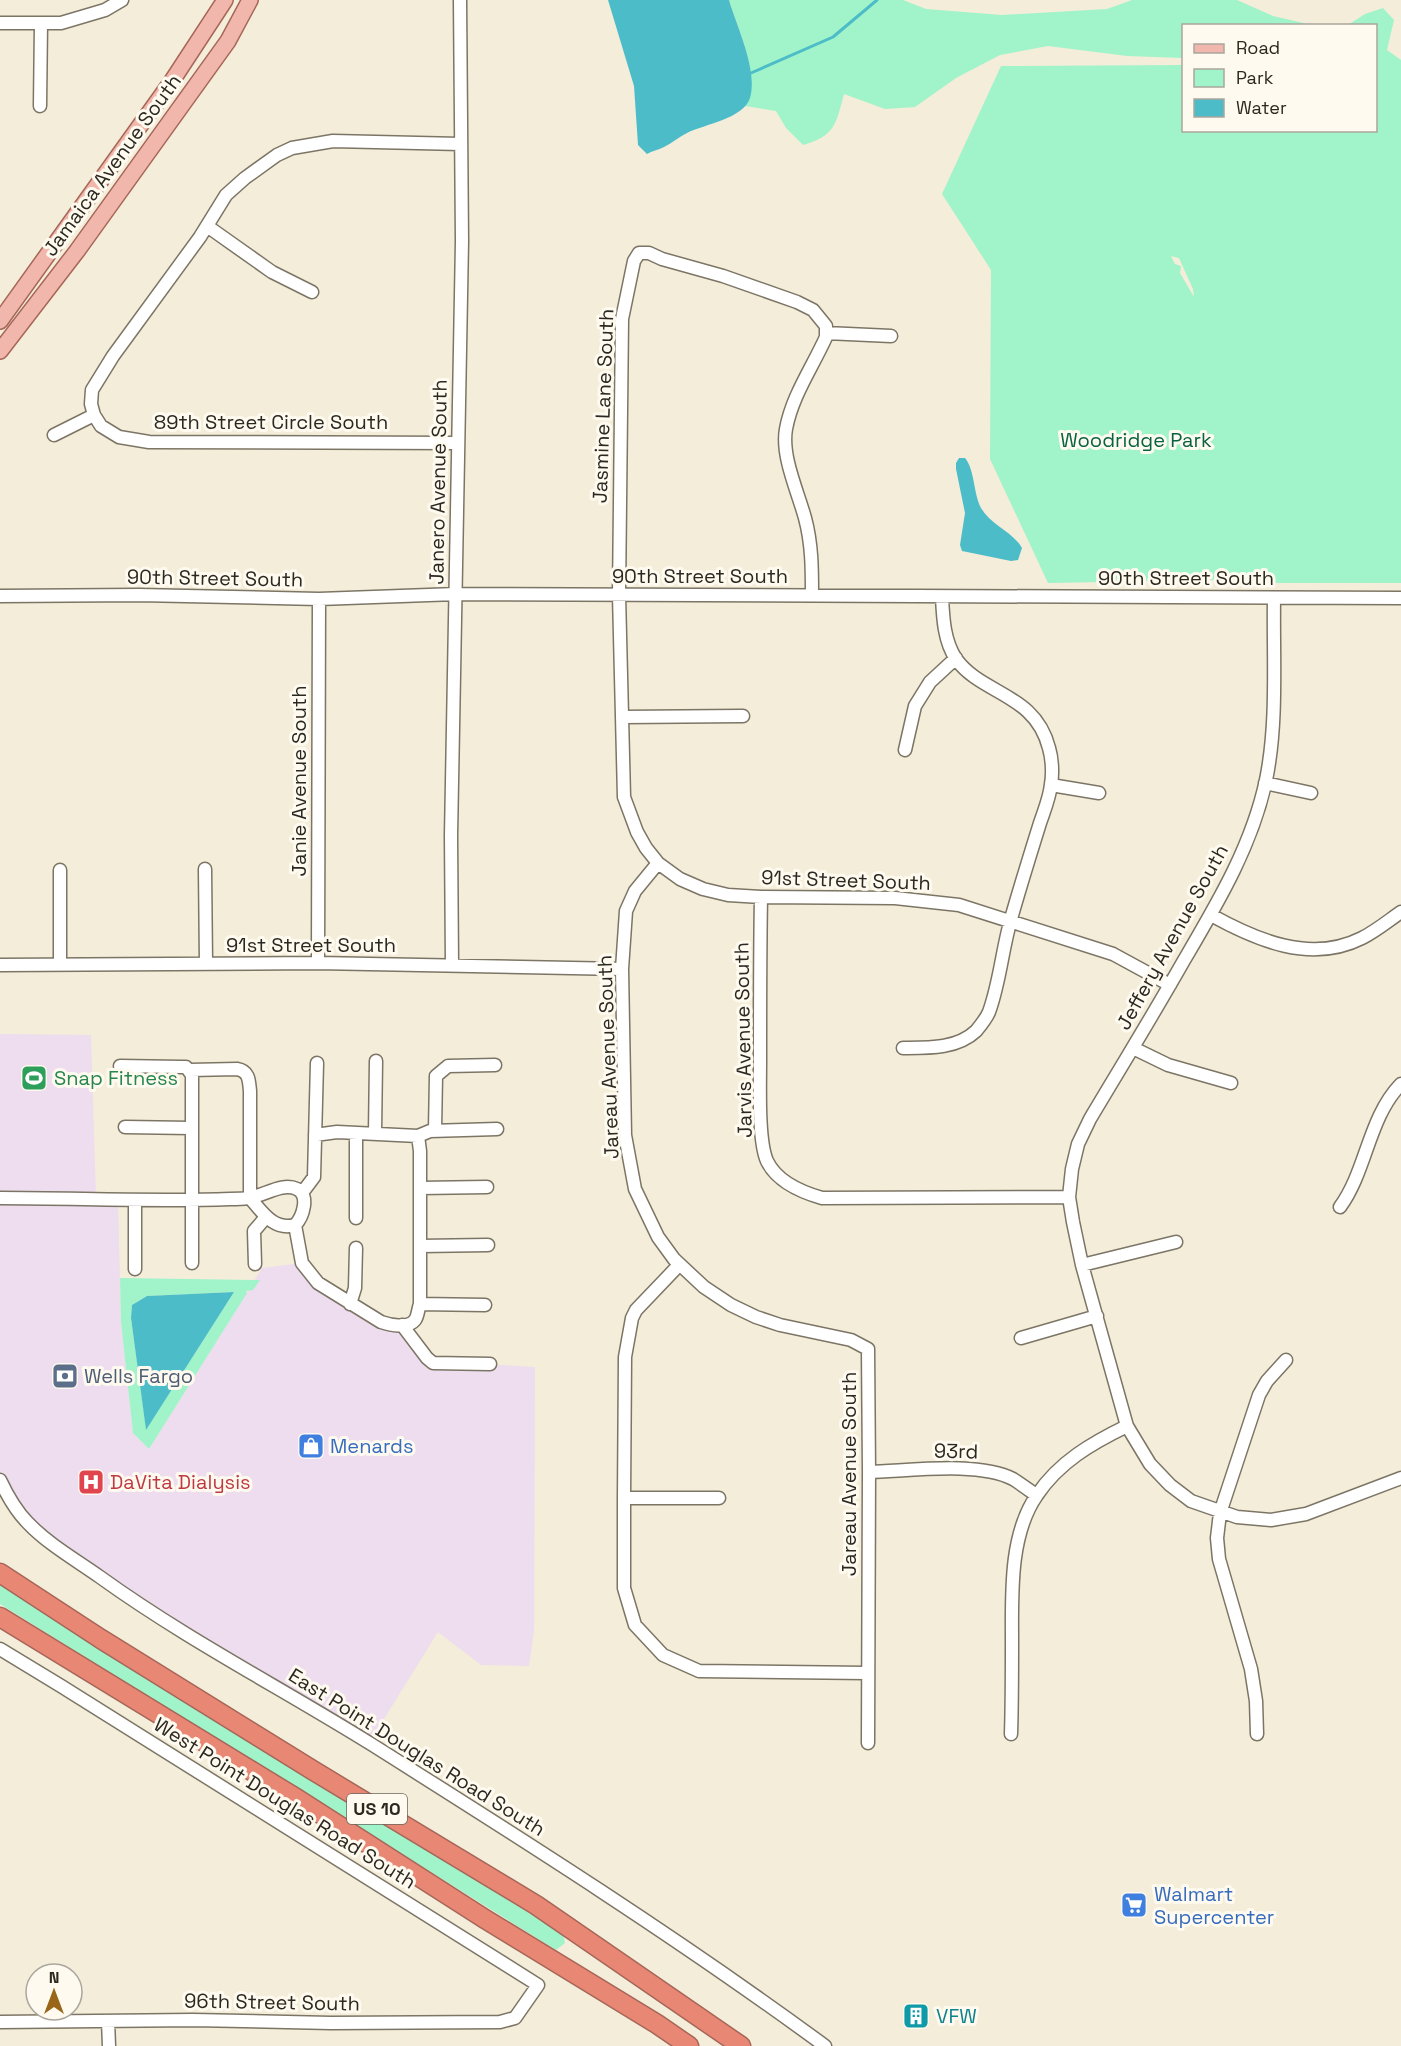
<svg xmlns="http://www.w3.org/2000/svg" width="1401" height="2046" font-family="'Space Grotesk',sans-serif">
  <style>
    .commercial { fill: #edddef }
    .green { fill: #a1f3ca; fill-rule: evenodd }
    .water { fill: #4cbdc8 }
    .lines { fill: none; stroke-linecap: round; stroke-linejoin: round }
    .stream { stroke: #4cbdc8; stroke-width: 3 }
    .minor-casing { stroke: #7c7565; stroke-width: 15 }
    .major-casing { stroke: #a66658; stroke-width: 18 }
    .highway-casing { stroke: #a66658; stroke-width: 21 }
    .minor { stroke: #fff; stroke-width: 12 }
    .major { stroke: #f2b7ac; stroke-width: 15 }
    .highway { stroke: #e98775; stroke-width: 18 }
    .labels { text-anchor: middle; stroke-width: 6; stroke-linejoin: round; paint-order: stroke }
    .shield { fill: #fffaef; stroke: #6a675f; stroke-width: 1.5 }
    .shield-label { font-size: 18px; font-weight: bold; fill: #2a2821 }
    .street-label { font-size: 20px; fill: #2a2821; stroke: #fffaef }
    .park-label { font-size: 20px; fill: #086343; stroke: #fffaef }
    .leisure-label { font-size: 20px; fill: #27864d; stroke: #fffaef; text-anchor: start }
    .service-label { font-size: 20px; fill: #4e5e75; stroke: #fffaef; text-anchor: start }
    .shop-label { font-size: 20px; fill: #366cbe; stroke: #fffaef; text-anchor: start }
    .health-label { font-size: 20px; fill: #be3a42; stroke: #fffaef; text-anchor: start }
    .culture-label { font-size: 20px; fill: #0d838f; stroke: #fffaef; text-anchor: start }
  </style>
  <rect width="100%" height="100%" fill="#f4edda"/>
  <path class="commercial" d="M 0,1034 L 91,1035 L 96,1199 L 118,1200 L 121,1322 L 133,1433 L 149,1449 L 262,1268 L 302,1263 L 350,1304 L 402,1325 L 427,1361 L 535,1367 L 534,1631 L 529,1666 L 481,1665 L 438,1632 L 369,1743 L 44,1538 L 0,1480 Z"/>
  <path class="green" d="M 729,0 L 903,0 L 926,9 L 1002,15 L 1107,9 L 1132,0 L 1237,0 L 1273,16 L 1312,25 L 1184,26 L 1183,58 L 1127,56 L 1048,46 L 1000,55 L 956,78 L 915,107 L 885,109 L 844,94 C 836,124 835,136 803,145 L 786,128 L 776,111 L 745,106 C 762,77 738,30 729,0 Z
    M 1383,8 L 1394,20 L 1387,50 L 1401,60 L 1401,583 L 1269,583 L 1269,579 L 1048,583 L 990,459 L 991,270 L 942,194 L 1001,66 L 1183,65 L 1184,130 L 1376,130 L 1376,26 L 1348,25 L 1365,14 ZM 1171,256 L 1179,258 L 1193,289 L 1194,297 L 1180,273 L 1181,266 L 1175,264 Z
    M 120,1278 L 260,1280 L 253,1290 L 246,1291 L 247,1293 L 149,1449 L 133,1433 L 121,1322 ZM 233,1292 L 234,1292 L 146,1429 L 131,1318 L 132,1305 L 147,1296 Z
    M 0,1585 L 563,1934 L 565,1943 L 556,1950 L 0,1604 Z"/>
  <path class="water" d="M 608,0 L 729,0 C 737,27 758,70 750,98 C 743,119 705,124 687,133 C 679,137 672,143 664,147 C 658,150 652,151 647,154 L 638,145 L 634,86 Z
    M 959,458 L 965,458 C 975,470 973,492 981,508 C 991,525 1013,532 1022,548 L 1018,560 L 1011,561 L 962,551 L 960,545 L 965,513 L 956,469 L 956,463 Z
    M 234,1292 L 146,1430 L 131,1318 L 132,1305 L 147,1296 Z"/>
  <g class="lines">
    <path class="stream" d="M 751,73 L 833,37 L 877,0"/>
    <defs>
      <path id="minor" d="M 0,23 L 61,23 L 105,10 L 122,0
        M 40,106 L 41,23
        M 207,226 L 272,272 L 312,292
        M 826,333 L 891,336
        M 54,435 L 94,415
        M 458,443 L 149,442 L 119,437 L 101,426 L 94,415 L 91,404 L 92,390 L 113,356 L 200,237 L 226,195 L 245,178 L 277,155 L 292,148 L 333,141 L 460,144
        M 812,595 C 812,569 812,544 805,518 C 798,492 781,456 786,429 C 792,396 812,368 826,337 L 826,326 L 813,310 L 797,302 L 723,276 L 662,259 L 649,253 L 639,253 L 634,261 L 622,319 L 619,595 L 624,797 L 637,832 L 646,848 L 658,863 L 680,879 L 703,889 L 728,895 L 761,897 L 895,898 L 959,905 L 1113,954 L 1170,985
        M 0,596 L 139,595 L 319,599 L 456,594 L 1401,598
        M 1274,598 C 1273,657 1278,722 1266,780 C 1252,846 1217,904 1183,962 C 1153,1015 1121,1067 1090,1119 L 1078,1144 L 1072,1169 L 1069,1197 L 1073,1222 L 1082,1265 L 1127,1426 L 1150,1464 L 1170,1485 L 1191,1501 L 1237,1517 L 1271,1520 L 1306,1514 L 1401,1478
        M 623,717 L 743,716
        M 905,750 L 915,706 L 930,682 L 956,658
        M 1265,783 L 1311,793
        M 1051,785 L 1099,793
        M 658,863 L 635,891 L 626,911 L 622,969 L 625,1135 L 635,1189 L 658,1237 L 674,1259 L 704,1287 L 731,1305 L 756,1317 L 780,1325 L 851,1340 L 868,1349 L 869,1472 L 868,1743
        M 205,869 L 206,964
        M 60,870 L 60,965
        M 761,897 C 760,952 760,1007 760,1061 C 760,1085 758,1141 767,1161 C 777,1182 801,1192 822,1198 L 1069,1197
        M 1211,915 C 1256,940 1311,964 1362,938 C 1376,931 1388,921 1401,912
        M 318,963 L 319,599
        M 0,965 L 318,963 L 622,969
        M 452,965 L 451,836 L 462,241 L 460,0
        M 903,1048 C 928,1048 957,1049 976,1031 C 981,1025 986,1019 989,1012 C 1000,982 1002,950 1011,919 C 1020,887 1030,855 1040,823 C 1044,811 1050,797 1051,784 C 1053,773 1052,758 1049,748 C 1035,693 982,695 956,659 C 944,641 943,618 942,597
        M 1133,1048 L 1168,1065 L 1231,1083
        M 120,1066 L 181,1067 L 186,1067 L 192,1075 L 192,1263
        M 125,1127 L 191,1128
        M 435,1130 L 436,1076 L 448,1066 L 495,1065
        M 356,1133 L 356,1218
        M 375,1133 L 376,1061
        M 315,1135 L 337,1132 L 418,1136 L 430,1131 L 497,1129
        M 420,1188 L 487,1187
        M 302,1193 L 314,1177 L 317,1063
        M 0,1198 C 77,1198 153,1202 230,1199 C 236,1199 242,1199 248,1198 C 264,1196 282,1182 297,1189 C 310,1195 303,1217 295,1225 C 274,1231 262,1212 250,1198 L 250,1091 C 249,1080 249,1071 237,1069 L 190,1070
        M 135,1201 L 135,1269
        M 1340,1207 C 1367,1170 1368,1118 1401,1084
        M 295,1225 L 302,1263 L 318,1283 L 381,1322 C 390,1325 408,1329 415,1320 C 418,1316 418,1309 420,1304 L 420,1151 L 418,1136
        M 420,1246 L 488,1245
        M 255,1264 L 254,1231 L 266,1217
        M 679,1265 L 636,1310 L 632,1318 L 625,1357 L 624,1498 L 624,1588 L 635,1625 L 663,1655 L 699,1671 L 867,1673
        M 1082,1265 L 1176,1242
        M 350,1304 L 355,1288 L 356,1248
        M 420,1304 L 485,1305
        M 402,1325 L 427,1358 L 433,1363 L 490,1364
        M 1021,1338 L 1097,1316
        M 869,1472 C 909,1471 978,1461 1013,1479 C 1021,1484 1029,1490 1036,1495
        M 0,1480 C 7,1495 16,1511 28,1523 C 48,1544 76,1560 100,1577 C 186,1639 281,1688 371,1744 C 525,1841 678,1938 825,2046
        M 624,1498 L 719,1498
        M 0,1649 L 61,1686 L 538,1985 L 515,2018 L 500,2022 L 331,2023 L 193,2020 L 0,2022
        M 1011,1734 C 1012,1704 1012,1673 1012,1642 C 1012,1595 1009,1535 1037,1495 C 1059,1462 1092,1443 1127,1426
        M 1257,1734 L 1256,1701 L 1251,1669 L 1219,1559 L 1217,1538 L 1220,1513 L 1259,1395 L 1267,1381 L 1286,1360
        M 108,2021 L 109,2046"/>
      <path id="major" d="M 0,321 L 172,81 L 225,0
        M 0,351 L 77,251 L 228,41 L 250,0"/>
      <path id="highway" d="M 0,1573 L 101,1639 L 314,1771 L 536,1905 L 741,2046
        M 0,1617 L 296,1798 L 485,1919 L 657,2024 L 689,2046"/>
    </defs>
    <use href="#minor" class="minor-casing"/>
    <use href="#major" class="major-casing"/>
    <use href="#highway" class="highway-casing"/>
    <use href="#minor" class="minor"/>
    <use href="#major" class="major"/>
    <use href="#highway" class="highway"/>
  </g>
  <defs>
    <symbol id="stadium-square" viewBox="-11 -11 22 22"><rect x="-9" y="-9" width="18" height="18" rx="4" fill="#2e9e5b" stroke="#fffaef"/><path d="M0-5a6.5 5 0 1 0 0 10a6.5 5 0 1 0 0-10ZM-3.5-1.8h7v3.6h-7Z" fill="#fff"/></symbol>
    <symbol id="bank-square" viewBox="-11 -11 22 22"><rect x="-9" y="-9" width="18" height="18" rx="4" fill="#5c6f8a" stroke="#fffaef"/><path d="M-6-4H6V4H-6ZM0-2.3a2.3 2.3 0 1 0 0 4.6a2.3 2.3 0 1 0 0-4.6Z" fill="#fff"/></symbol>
    <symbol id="shop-square" viewBox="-11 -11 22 22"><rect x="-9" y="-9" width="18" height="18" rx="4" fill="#3f7fe0" stroke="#fffaef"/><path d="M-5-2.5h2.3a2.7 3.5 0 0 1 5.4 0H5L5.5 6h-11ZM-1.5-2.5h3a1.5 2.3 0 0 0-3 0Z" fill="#fff"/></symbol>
    <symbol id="hospital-square" viewBox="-11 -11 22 22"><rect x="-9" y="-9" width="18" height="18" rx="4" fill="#e0444e" stroke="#fffaef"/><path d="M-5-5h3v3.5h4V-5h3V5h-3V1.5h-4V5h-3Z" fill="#fff"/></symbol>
    <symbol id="supermarket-square" viewBox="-11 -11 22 22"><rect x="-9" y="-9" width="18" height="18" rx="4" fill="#3f7fe0" stroke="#fffaef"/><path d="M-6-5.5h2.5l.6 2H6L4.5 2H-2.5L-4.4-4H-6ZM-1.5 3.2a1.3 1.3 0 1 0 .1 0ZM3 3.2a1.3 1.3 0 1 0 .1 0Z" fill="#fff"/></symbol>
    <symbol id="building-square" viewBox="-11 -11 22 22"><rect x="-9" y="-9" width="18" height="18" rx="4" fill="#0f9aa8" stroke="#fffaef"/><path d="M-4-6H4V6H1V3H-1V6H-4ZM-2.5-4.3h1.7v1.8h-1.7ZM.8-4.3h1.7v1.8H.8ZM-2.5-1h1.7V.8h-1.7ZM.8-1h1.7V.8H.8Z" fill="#fff"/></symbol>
  </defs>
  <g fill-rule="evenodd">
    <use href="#stadium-square" x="19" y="1063" width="30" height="30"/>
    <use href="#bank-square" x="50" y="1361" width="30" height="30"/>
    <use href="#shop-square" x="296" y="1431" width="30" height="30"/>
    <use href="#hospital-square" x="76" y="1467" width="30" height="30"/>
    <use href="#supermarket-square" x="1119" y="1890" width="30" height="30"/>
    <use href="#building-square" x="901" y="2001" width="30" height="30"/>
  </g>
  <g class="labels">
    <rect class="shield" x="347" y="1794" width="60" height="30" rx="4.5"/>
    <g class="shield-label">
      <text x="377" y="1815">US 10</text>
    </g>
    <g class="street-label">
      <text transform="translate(112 165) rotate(-54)" y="7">Jamaica Avenue South</text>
      <text transform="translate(603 406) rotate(-88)" y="7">Jasmine Lane South</text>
      <text x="271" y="429">89th Street Circle South</text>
      <text transform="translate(438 482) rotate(-89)" y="7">Janero Avenue South</text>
      <text x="700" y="583">90th Street South</text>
      <text transform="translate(215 578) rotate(1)" y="7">90th Street South</text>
      <text x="1186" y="585">90th Street South</text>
      <text transform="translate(299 781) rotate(-90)" y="7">Janie Avenue South</text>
      <text transform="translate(846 880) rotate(2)" y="7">91st Street South</text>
      <text transform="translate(1172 937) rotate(-61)" y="7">Jeffery Avenue South</text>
      <text x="311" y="952">91st Street South</text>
      <text transform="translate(743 1040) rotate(-91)" y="7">Jarvis Avenue South</text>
      <text transform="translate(608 1057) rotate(-92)" y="7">Jareau Avenue South</text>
      <text transform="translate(956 1451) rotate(1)" y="7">93rd</text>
      <text transform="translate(849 1474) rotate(-90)" y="7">Jareau Avenue South</text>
      <text transform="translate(417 1752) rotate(32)" y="7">East Point Douglas Road South</text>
      <text transform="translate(285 1803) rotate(32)" y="7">West Point Douglas Road South</text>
      <text transform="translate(272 2002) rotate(1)" y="7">96th Street South</text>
    </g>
    <g class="park-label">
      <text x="1136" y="447">Woodridge Park</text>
    </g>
    <g class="leisure-label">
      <text x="54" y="1085">Snap Fitness</text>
    </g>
    <g class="service-label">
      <text x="84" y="1383">Wells Fargo</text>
    </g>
    <g class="shop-label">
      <text x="330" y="1453">Menards</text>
      <text x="1154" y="1901">Walmart<tspan x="1154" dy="23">Supercenter</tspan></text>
    </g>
    <g class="health-label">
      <text x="110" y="1489">DaVita Dialysis</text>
    </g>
    <g class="culture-label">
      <text x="936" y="2023">VFW</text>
    </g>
  </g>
  <rect x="1182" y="24" width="195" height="108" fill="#fffaef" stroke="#aaa69d" stroke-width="1.5"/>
  <rect x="1194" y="44" width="30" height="9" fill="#f2b7ac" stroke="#aaa69d" stroke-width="1.5"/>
  <text x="1236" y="54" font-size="18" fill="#2a2821">Road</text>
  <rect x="1194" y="69" width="30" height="18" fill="#a1f3ca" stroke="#aaa69d" stroke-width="1.5"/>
  <text x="1236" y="84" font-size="18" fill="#2a2821">Park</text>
  <rect x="1194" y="99" width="30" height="18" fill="#4cbdc8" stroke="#aaa69d" stroke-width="1.5"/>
  <text x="1236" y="114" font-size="18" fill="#2a2821">Water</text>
  <g transform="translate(54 1992)"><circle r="28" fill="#fffaef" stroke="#aaa69d" stroke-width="1.5"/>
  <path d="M0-4.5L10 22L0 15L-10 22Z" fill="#986519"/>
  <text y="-9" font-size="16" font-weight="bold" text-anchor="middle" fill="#2a2821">N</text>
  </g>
</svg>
